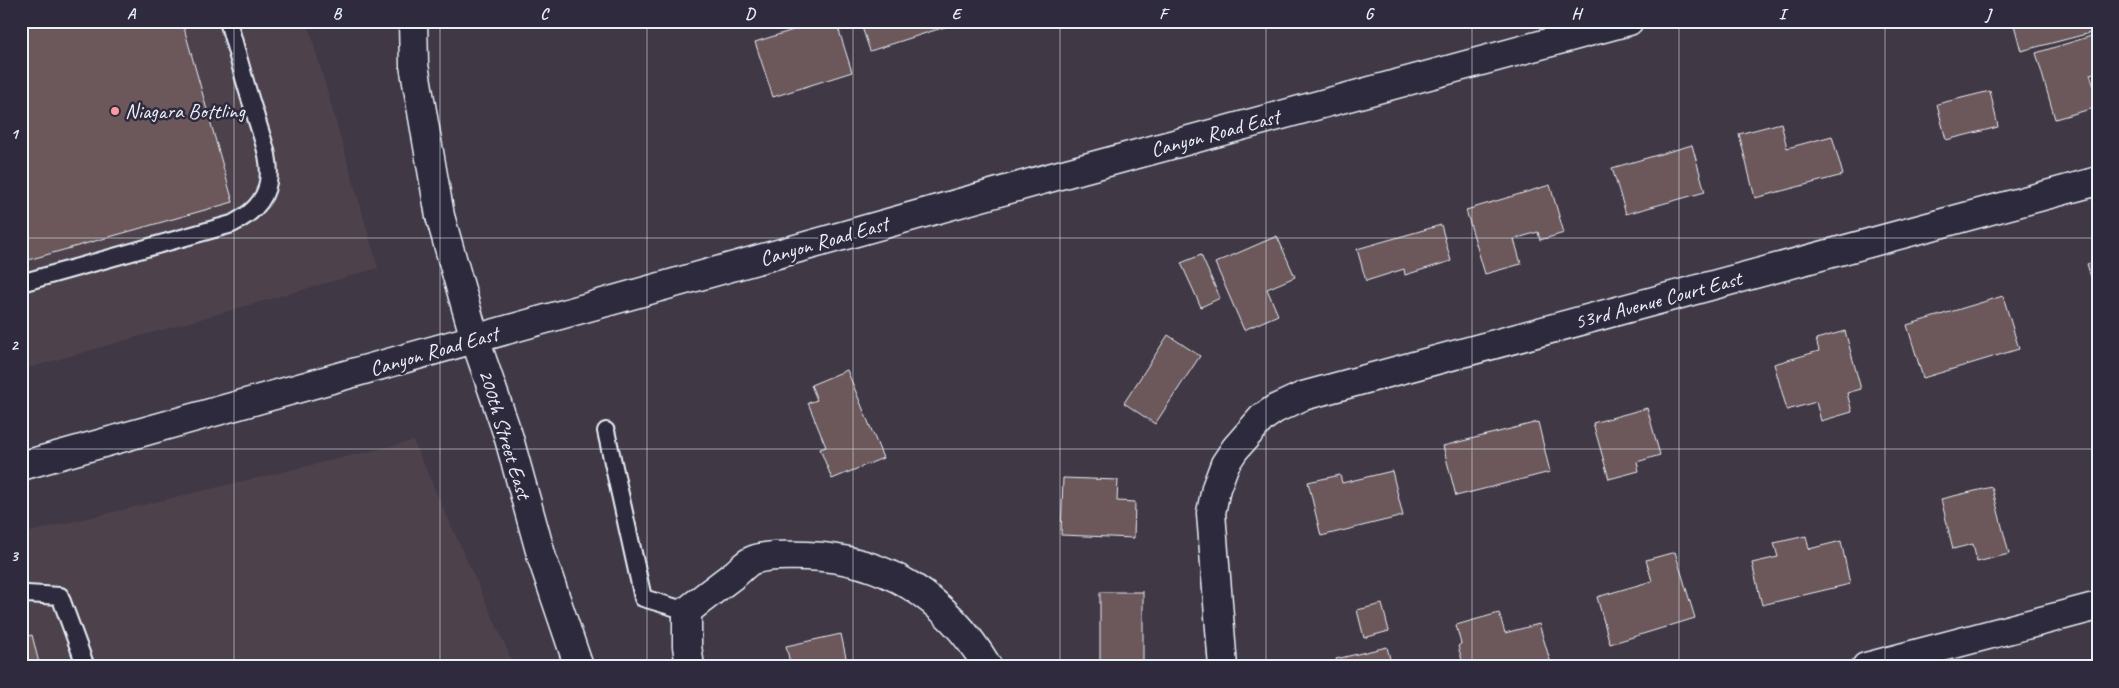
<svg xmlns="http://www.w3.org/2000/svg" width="2119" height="688" font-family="Caveat,sans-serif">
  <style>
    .built { fill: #4e424c }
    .building { fill: #6c585a; stroke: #e8f1f8 }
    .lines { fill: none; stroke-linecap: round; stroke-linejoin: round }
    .service-casing { stroke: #e8f1f8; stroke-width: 20 }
    .minor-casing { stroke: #e8f1f8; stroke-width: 31 }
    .tertiary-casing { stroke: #e8f1f8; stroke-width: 31 }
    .secondary-casing { stroke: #e8f1f8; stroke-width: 31 }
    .service { stroke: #2f2a3d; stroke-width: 16 }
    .minor { stroke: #2f2a3d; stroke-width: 28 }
    .tertiary { stroke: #2f2a3d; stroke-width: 28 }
    .secondary { stroke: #2f2a3d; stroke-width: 28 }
    .grid { fill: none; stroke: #e8f1f8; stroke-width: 1; stroke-opacity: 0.55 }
    .poi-dot { fill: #ff9aa2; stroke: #2f2a3d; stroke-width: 2 }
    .labels { text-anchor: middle; stroke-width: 5; stroke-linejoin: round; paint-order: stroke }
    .poi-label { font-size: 21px; fill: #e8f1f8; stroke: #2f2a3d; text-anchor: start }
    .street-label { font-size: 21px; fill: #e8f1f8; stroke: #2f2a3d }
    .neatline { fill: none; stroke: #e8f1f8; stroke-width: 2 }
    .grid-label { font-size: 16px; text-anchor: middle; font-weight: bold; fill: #e8f1f8 }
  </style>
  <rect width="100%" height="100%" fill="#413846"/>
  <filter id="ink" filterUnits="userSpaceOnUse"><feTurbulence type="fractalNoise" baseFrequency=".02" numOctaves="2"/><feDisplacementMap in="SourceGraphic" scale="10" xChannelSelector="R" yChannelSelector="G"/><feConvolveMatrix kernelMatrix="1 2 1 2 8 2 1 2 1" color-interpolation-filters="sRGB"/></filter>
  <g filter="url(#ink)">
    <path class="built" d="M 21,21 L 307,21 L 378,268 L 21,370 Z
      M 413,441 L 515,667 L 21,667 L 21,534 Z"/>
    <path class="building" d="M 21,21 L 182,21 L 233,202 L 21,262 Z
      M 822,21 L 836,21 L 852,72 L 773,97 L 755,42 Z
      M 860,21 L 950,21 L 951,25 L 870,51 Z
      M 2013,21 L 2098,21 L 2098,31 L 2021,51 Z
      M 2098,34 L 2098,72 L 2090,74 L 2098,100 L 2098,107 L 2055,119 L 2036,53 Z
      M 1990,91 L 1998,127 L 1946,140 L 1937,104 Z
      M 1781,123 L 1787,148 L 1832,136 L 1843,175 L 1755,198 L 1739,134 Z
      M 1692,145 L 1705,192 L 1626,214 L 1612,168 Z
      M 1550,185 L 1564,233 L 1540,240 L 1538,232 L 1514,239 L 1521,264 L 1485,274 L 1466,210 Z
      M 1441,225 L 1451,261 L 1405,275 L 1404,269 L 1366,281 L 1357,249 Z
      M 1277,236 L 1295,277 L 1267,289 L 1278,315 L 1244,330 L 1215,263 Z
      M 1201,255 L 1220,298 L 1201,307 L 1181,263 Z
      M 2098,261 L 2098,299 L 2087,264 Z
      M 2003,296 L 2019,349 L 1923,378 L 1907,325 Z
      M 1845,331 L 1861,389 L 1847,393 L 1852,412 L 1821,421 L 1816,402 L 1787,410 L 1774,364 L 1819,351 L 1816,339 Z
      M 1168,335 L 1200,356 L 1155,424 L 1124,403 Z
      M 847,370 L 883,458 L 832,479 L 820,449 L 826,447 L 808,403 L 817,400 L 811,385 Z
      M 1647,408 L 1660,455 L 1637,462 L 1639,471 L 1609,479 L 1593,423 Z
      M 1538,422 L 1550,472 L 1456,496 L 1443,446 Z
      M 1392,471 L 1403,516 L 1321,536 L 1308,482 L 1340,475 L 1342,483 Z
      M 1063,478 L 1118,480 L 1117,501 L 1135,502 L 1134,538 L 1061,535 Z
      M 1992,487 L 2009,554 L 1977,562 L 1973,544 L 1953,549 L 1941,499 Z
      M 1806,536 L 1809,549 L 1841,541 L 1850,584 L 1762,605 L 1752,563 L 1778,557 L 1774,543 Z
      M 1675,552 L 1695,618 L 1610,644 L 1597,597 L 1652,581 L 1646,560 Z
      M 1100,592 L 1143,592 L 1143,667 L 1100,667 Z
      M 1382,604 L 1389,631 L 1364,638 L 1357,610 Z
      M 1499,613 L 1505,633 L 1539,624 L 1552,667 L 1464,667 L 1458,646 L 1461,644 L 1456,625 Z
      M 841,634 L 848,667 L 791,667 L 786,646 Z
      M 32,635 L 40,667 L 21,667 L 21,638 Z
      M 1387,647 L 1392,667 L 1338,667 L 1336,659 Z"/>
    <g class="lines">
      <defs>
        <path id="service" d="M 21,283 L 232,224 C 249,215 265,203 268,182 C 272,159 261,136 255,114 C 245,84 237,52 228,21
          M 606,431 L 643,598 L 687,611
          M 21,596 L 27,594 L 60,596 L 86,667"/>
        <path id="minor" d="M 690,667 L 687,646 L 687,611 C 703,598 719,586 735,574 C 740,570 747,562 753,560 C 769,554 789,556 806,556 C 887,558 947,599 988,667
          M 1223,667 L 1211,513 L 1216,488 L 1225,464 L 1235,449 L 1262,418 L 1275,409 L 1303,396 L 2098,181
          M 1866,667 L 2098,606"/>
        <path id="tertiary" d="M 413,21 L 414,65 L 440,216 L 475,339 L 508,435 L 542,558 L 579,667"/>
        <path id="secondary" d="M 21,466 L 1056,176 L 1629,21"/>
      </defs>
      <use href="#service" class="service-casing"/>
      <use href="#minor" class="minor-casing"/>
      <use href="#tertiary" class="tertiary-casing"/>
      <use href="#secondary" class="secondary-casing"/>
      <use href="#service" class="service"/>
      <use href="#minor" class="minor"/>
      <use href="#tertiary" class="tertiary"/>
      <use href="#secondary" class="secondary"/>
    </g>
  </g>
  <path class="grid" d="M 234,21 L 234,667M 440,21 L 440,667M 647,21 L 647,667M 853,21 L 853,667M 1060,21 L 1060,667M 1266,21 L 1266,667M 1472,21 L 1472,667M 1679,21 L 1679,667M 1885,21 L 1885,667M 21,238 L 2098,238M 21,449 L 2098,449"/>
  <circle class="poi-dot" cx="115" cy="111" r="5"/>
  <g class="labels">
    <g class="poi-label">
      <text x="125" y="118">Niagara Bottling</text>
    </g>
    <g class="street-label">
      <text transform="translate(1215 133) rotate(-15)" y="7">Canyon Road East</text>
      <text transform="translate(824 241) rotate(-16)" y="7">Canyon Road East</text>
      <text transform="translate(1658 300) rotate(-15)" y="7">53rd Avenue Court East</text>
      <text transform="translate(434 351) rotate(-16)" y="7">Canyon Road East</text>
      <text transform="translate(505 434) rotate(73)" y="7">200th Street East</text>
    </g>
  </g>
  <rect width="2119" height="688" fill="none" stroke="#2f2a3d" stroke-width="55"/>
  <rect x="28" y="28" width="2064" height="632" class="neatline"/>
  <g class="grid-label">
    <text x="131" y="19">A</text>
    <text x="337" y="19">B</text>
    <text x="544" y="19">C</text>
    <text x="750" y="19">D</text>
    <text x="956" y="19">E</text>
    <text x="1163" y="19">F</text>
    <text x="1369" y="19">G</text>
    <text x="1576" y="19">H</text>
    <text x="1782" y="19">I</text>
    <text x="1988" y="19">J</text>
    <text x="14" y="139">1</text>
    <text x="14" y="350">2</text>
    <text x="14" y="561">3</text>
  </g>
</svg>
